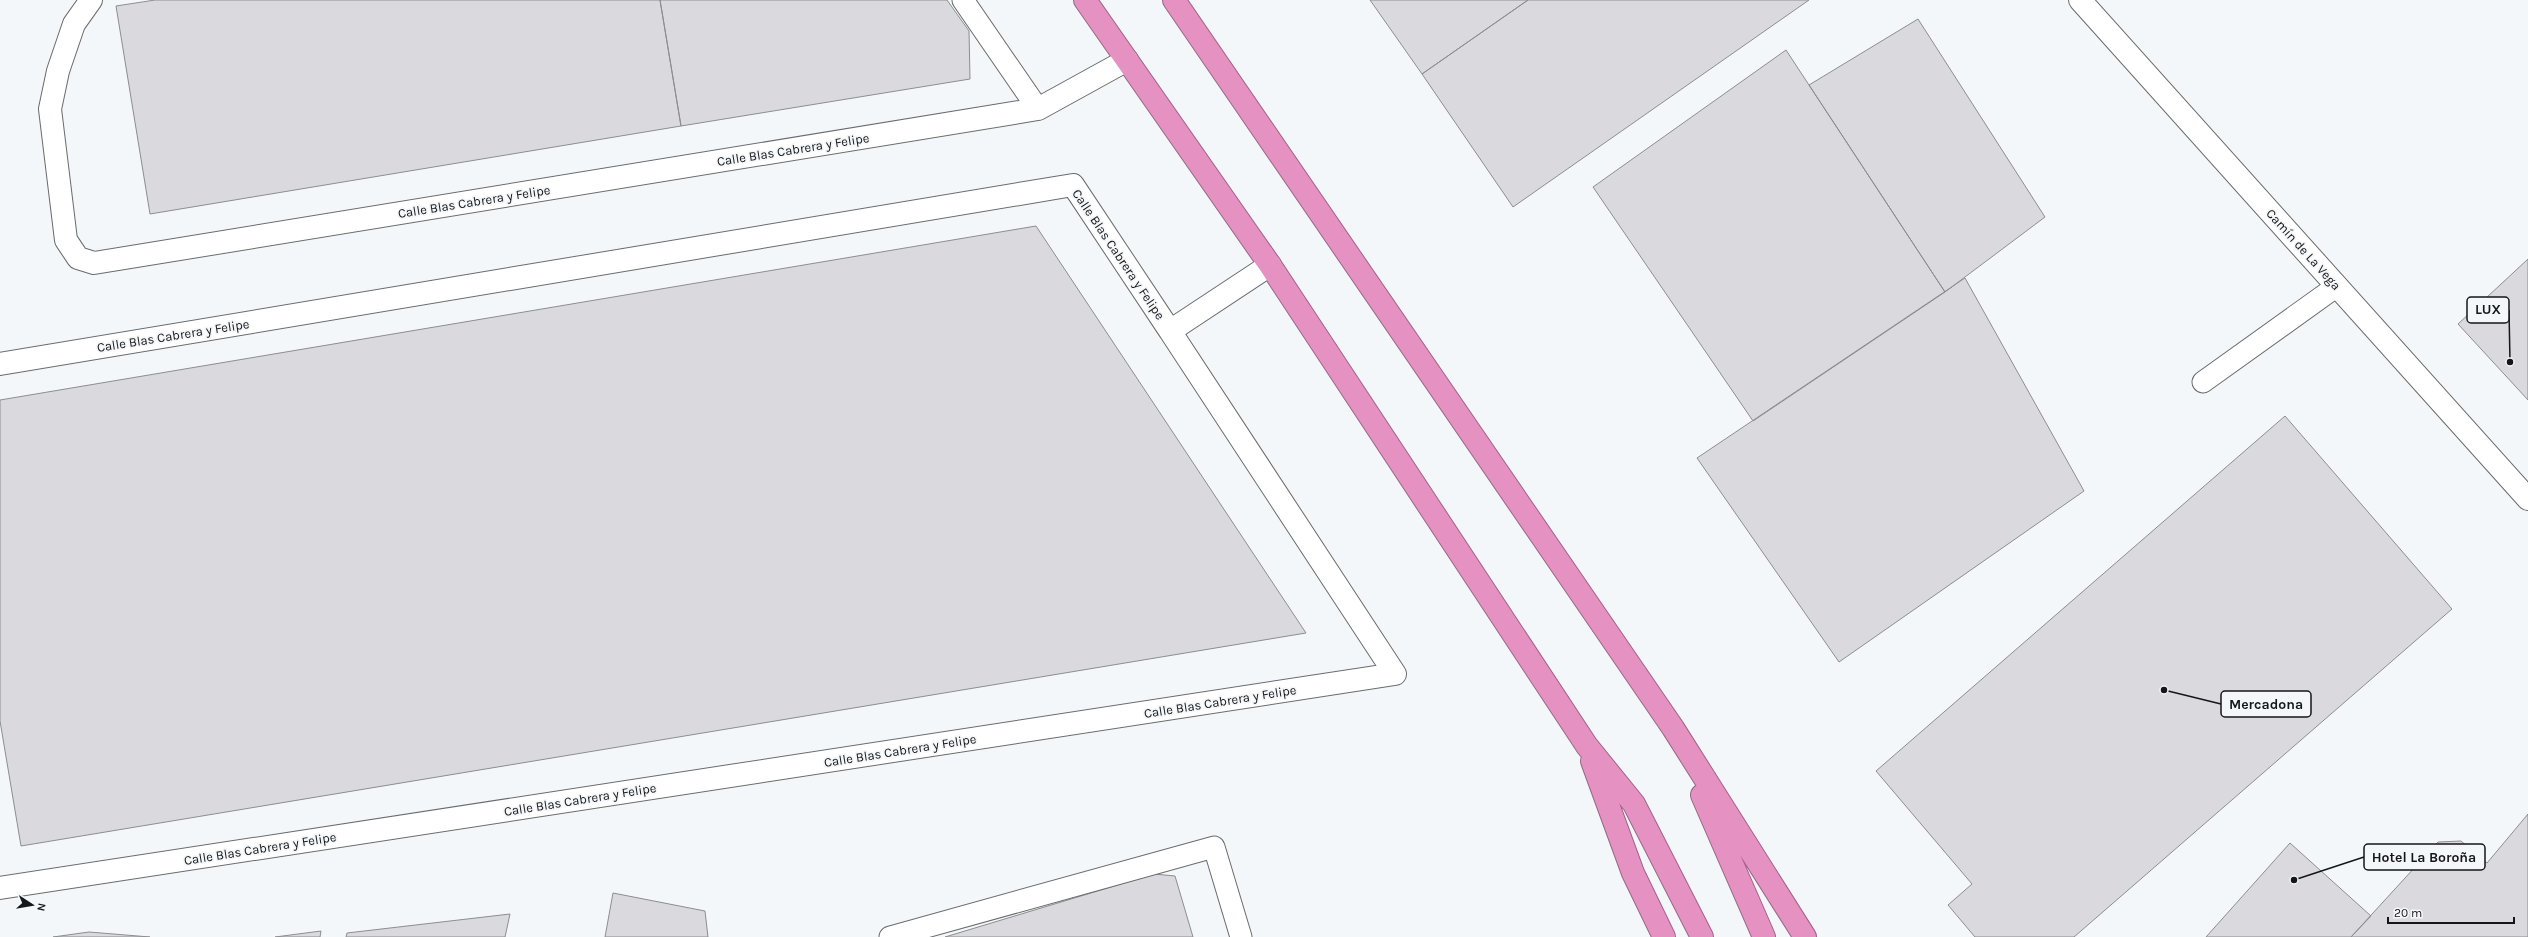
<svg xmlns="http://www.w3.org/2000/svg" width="2528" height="937" font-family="Karla,sans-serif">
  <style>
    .building { fill: #dadade; stroke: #8c8d90 }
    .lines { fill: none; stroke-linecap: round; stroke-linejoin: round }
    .lane-casing { stroke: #696c6e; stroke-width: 23 }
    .street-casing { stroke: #696c6e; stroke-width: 24 }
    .highway-casing { stroke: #9c6686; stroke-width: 24 }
    .lane { stroke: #fff; stroke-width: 21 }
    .street { stroke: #fff; stroke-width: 22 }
    .highway { stroke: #e591c2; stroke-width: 22 }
    .labels { text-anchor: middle; stroke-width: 3.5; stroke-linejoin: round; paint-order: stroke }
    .street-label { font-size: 13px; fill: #151617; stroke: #f4f7fa }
    .leader { fill: none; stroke: #151617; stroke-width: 1.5 }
    .callout-dot { fill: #151617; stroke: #f4f7fa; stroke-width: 1.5 }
    .callout { fill: #f4f7fa; stroke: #151617; stroke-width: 1.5 }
    .callout-label { font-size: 14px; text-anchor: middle; font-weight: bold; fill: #151617 }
  </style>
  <rect width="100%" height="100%" fill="#f4f7fa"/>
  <path class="building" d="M 155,0 L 660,0 L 681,126 L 150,214 L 116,6 Z
    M 660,0 L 947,0 L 969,31 L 970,79 L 681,126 Z
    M 1370,0 L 1528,0 L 1422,74 Z
    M 1528,0 L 1809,0 L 1513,207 L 1422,74 Z
    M 1918,19 L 2045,217 L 1945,292 L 1809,85 Z
    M 1786,50 L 1945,292 L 1753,421 L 1593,187 Z
    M 1036,226 L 1306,633 L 21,846 L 0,721 L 0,400 Z
    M 2528,259 L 2528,400 L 2458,324 Z
    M 1965,278 L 2084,491 L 1839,662 L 1697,458 Z
    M 2285,416 L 2452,609 L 2074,937 L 1975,937 L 1948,905 L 1972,884 L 1876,771 Z
    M 2528,814 L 2528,937 L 2351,937 L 2438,842 L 2461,841 L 2487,863 Z
    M 2290,843 L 2371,916 L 2351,937 L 2206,937 Z
    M 1154,874 L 1175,876 L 1193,937 L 945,937 Z
    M 613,893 L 705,911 L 708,937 L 605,937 Z
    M 510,914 L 505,937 L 346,937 L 347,933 Z
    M 321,931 L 320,937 L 275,937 Z
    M 89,932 L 150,937 L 53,937 Z"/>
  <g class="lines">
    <defs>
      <path id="lane" d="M 963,0 L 1038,109
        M 2203,382 L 2337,286
        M 890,937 L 1214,847 L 1241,937"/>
      <path id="street" d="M 91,0 L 74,24 L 58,71 L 50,109 L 66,240 L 78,258 L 94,263 L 1038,109 L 1127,60
        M 2080,0 L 2528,499
        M 0,364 L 1073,185 L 1170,331 L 1270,265
        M 0,888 L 1395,674 L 1170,331"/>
      <path id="highway" d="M 1085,0 L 1270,265 L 1587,746 L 1634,804 L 1702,937
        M 1174,0 L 1673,728 L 1805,937
        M 1592,761 L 1633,873 L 1664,937
        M 1702,795 L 1764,937"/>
    </defs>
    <use href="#lane" class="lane-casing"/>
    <use href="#street" class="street-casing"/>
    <use href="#highway" class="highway-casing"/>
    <use href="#lane" class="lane"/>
    <use href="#street" class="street"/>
    <use href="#highway" class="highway"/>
  </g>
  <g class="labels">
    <g class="street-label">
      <text transform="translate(793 149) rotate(-9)" y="5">Calle Blas Cabrera y Felipe</text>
      <text transform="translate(474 201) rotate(-9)" y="5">Calle Blas Cabrera y Felipe</text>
      <text transform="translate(2304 249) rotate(48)" y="5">Camín de La Vega</text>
      <text transform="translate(1119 254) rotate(56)" y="5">Calle Blas Cabrera y Felipe</text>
      <text transform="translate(173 335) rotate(-9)" y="5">Calle Blas Cabrera y Felipe</text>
      <text transform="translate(1220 701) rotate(-9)" y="5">Calle Blas Cabrera y Felipe</text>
      <text transform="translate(900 750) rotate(-9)" y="5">Calle Blas Cabrera y Felipe</text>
      <text transform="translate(580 799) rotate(-9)" y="5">Calle Blas Cabrera y Felipe</text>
      <text transform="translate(260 848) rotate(-9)" y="5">Calle Blas Cabrera y Felipe</text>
    </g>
  </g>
  <path class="leader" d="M2510 362L2509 310M2164 690L2221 704M2294 880L2364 857"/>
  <g class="callout-dot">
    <circle cx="2510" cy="362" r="4"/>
    <circle cx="2164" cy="690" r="4"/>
    <circle cx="2294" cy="880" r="4"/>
  </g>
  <g class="callout">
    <rect x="2467" y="297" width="42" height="26" rx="4"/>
    <rect x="2221" y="691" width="90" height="26" rx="4"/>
    <rect x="2364" y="844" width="121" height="26" rx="4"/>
  </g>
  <g class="callout-label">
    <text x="2488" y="314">LUX</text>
    <text x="2266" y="709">Mercadona</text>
    <text x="2424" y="862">Hotel La Boroña</text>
  </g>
  <g transform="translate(32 905) rotate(102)" stroke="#f4f7fa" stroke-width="3" paint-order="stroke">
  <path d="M0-3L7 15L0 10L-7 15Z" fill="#151617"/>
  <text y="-6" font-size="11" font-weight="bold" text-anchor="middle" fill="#151617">N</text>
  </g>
  <path d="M2388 917v6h126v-6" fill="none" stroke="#151617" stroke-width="2"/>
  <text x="2394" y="917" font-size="12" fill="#151617" stroke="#f4f7fa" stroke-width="3" paint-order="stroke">20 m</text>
</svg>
